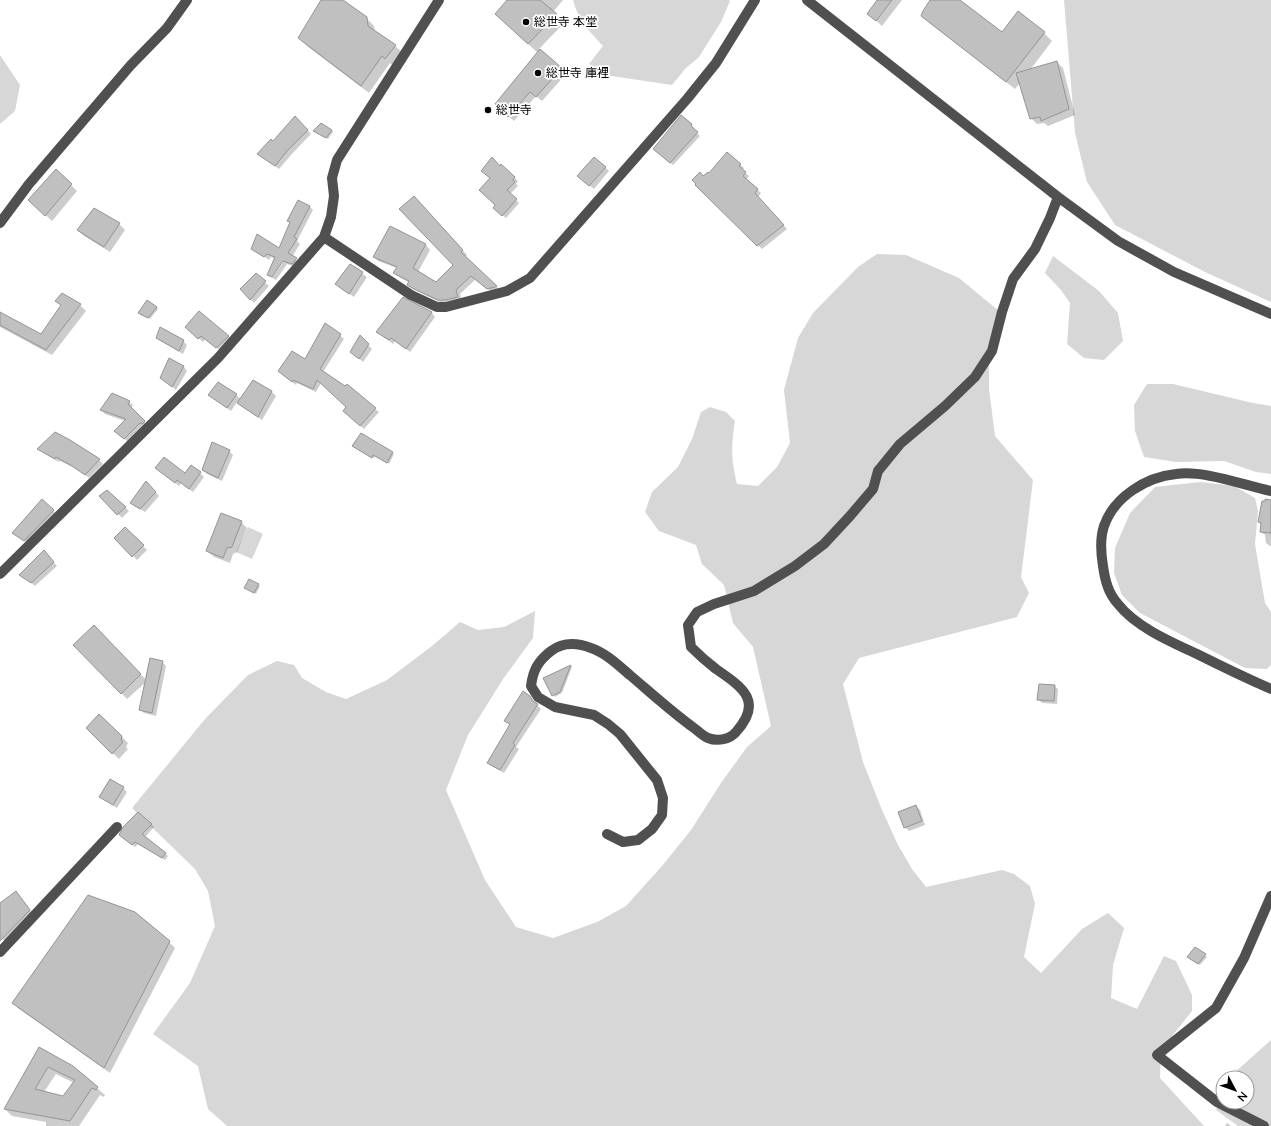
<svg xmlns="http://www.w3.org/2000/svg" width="1271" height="1126" font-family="Lato,'Noto Sans JP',sans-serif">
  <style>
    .green { fill: #d7d7d7 }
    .shadow { fill: #0003; fill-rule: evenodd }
    .building { fill: #c0c0c0; stroke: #949494; fill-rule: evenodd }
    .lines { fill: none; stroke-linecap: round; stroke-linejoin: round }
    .minor { stroke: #505050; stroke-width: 10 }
    .poi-dot { fill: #000; stroke: #fff; stroke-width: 1.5 }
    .labels { text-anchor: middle; stroke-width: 3.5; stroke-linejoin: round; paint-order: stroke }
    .poi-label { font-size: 12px; fill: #000; stroke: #fff; text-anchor: start }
  </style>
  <rect width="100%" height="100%" fill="#fff"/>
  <path class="green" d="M 573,0 L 729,0 L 730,1 L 721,22 L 699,57 L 685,69 L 672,85 L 605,75 L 589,64 L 603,46 C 589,31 578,20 573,0 Z
    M 1064,0 L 1271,0 L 1271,302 L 1205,272 L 1115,225 L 1087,182 L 1075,133 Z
    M 0,55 L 20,85 L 15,111 L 0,124 Z
    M 877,254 L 906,255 L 959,278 L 999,311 L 989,347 L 989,389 L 995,436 L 1033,480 L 1021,577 L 1029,593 L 1017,617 L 859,658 L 843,684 L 863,762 L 882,810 L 898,845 L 912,869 L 926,887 L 1002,870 L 1014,874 L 1030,886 L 1035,904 L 1024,957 L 1041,973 L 1082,929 L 1108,913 L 1124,928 L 1113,965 L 1111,998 L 1137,1009 L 1164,956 L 1176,961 L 1192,995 L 1192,1011 L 1161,1050 L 1160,1078 L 1204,1126 L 227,1126 L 208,1109 L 198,1066 L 153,1034 L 190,983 L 215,926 L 208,891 L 195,869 L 132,808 L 205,719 L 248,675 L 277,661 L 294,665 L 302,678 L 326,692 L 346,699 L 387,680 L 432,646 L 460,622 L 478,630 L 504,627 L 535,611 L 533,638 L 503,679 L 468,735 L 446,790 L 485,880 L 516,927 L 553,938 L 597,922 L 626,906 L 662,866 L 691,830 L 721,783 L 747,747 L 771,726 L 753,647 L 733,623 L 724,585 L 702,564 L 696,545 L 659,531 L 645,512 L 652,492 L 678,467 L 692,439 L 701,412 L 710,407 L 726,412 L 735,421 C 731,445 731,459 737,484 L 758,486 L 777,467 L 790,443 L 784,390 L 798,338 L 813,313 L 858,267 Z
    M 1053,256 L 1099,291 L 1118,313 L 1123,341 L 1104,360 L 1084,358 L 1067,344 L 1070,303 L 1061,290 L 1045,273 Z
    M 1147,384 L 1173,384 L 1253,403 L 1271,406 L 1271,474 L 1256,472 L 1224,461 L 1176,462 L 1144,457 L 1135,431 L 1134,405 Z
    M 1200,482 L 1234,486 L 1255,498 L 1258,511 L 1255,544 L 1265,603 L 1271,612 L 1271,665 L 1267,669 L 1245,668 L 1140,613 L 1122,595 L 1114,573 L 1115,548 L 1130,513 L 1155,487 Z
    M 248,527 L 263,534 L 252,559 L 236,552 Z
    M 1271,1040 L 1271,1126 L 1238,1126 L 1216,1110 L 1223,1095 L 1223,1102 L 1247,1102 L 1247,1078 L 1231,1078 L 1233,1074 Z"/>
  <path class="shadow" d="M 322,0 L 341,0 L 366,18 L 374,26 L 375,32 L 395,46 L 403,53 L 393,66 L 390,63 L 369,93 L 307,46 L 299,38 Z
    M 508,0 L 563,0 L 553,12 L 564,23 L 539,49 L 566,74 L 542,101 L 536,96 L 514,121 L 501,109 L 538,53 L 504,22 Z
    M 878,0 L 902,0 L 882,26 L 868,13 Z
    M 932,0 L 958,0 L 1002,33 L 1044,33 L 1052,41 L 1030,70 L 1057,62 L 1063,68 L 1075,115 L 1048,126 L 1044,123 L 1037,124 L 1031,118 L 1020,83 L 1015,89 L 931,24 L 923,16 Z
    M 295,117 L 311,134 L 291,155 L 279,169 L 258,154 L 273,142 Z
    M 691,125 L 694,128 L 693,129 L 700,136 L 673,165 L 657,152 Z
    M 332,130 L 333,132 L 328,139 L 316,132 Z
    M 727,153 L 744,168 L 742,170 L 749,176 L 746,180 L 761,193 L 758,197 L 787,229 L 762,249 L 696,185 L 709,174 Z
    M 501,166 L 518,181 L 516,184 L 518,186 L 510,194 L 519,203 L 506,218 L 498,211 L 490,178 L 482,171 L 500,167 Z
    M 605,167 L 609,171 L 594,189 L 583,180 Z
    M 56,170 L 77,191 L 52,221 L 36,206 Z
    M 419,202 L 467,255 L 465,257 L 500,290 L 493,293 L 476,279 L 460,294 L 462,301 L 444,304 L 413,289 L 409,285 L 410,283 L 399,277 L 394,273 L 397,268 L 378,261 L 374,257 L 391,228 L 426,245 L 430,250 L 418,272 L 436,283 L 454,265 Z
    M 309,206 L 313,210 L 297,241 L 300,244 L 292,257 L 300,263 L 296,267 L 287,264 L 276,280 L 272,278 L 287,257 L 285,256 L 271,277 L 268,274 L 275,259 L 271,257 L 269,260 L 253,249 L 279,249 Z
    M 119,224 L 125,230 L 110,252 L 84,236 L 78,230 Z
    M 350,265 L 367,277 L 354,297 L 340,288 Z
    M 256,275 L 269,286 L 254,303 L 241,289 Z
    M 403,299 L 432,313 L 435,317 L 410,352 L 395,341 L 393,344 L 381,335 Z
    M 57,301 L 80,305 L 86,311 L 52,355 L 0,327 L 0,313 L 41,335 L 62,306 Z
    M 157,307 L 158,309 L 150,319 L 141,315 Z
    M 190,331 L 228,336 L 232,340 L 221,351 L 205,339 L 203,342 Z
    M 340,335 L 344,339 L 323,372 L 379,412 L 364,429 L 348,415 L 347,407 L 321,383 L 316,392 L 297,383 L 296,385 L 283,375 L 306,361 Z
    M 157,337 L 183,341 L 187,345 L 183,354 L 161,341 Z
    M 360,337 L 372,349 L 363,362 L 355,355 Z
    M 170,359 L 184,367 L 187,371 L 176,390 L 161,378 Z
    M 253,381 L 272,392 L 276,396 L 262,420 L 242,407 L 237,402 L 231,411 L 209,395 L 236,395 L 241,399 Z
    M 113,394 L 129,402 L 133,405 L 131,408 L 148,425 L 128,442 L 119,434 L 125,421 L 105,414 L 101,410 Z
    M 55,433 L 99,460 L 103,464 L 89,478 L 77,469 L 60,461 L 59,462 L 42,452 L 38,449 Z
    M 361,434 L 394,454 L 389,464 L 375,456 L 374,458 L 355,447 Z
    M 229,451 L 233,455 L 222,481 L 207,474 L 203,470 Z
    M 157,468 L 186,474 L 200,473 L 204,477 L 193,492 L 181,483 L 179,486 Z
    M 150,486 L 159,496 L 145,512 L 135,506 Z
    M 107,491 L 129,511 L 122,518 L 101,496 Z
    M 1271,503 L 1271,546 L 1270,546 L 1266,543 L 1265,535 L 1261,532 L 1262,525 L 1259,522 Z
    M 53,511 L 57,514 L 29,544 L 18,536 Z
    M 241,522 L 247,528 L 237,552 L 233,554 L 230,563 L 214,557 L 207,551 Z
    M 125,528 L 147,550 L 137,560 L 116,538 Z
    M 48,556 L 57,566 L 35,586 L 21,575 Z
    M 258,585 L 260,586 L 256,594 L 247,589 Z
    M 94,626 L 146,680 L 162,662 L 166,666 L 156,716 L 144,713 L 140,710 L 146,682 L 127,699 L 75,645 Z
    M 571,666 L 572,667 L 562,693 L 555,697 L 545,678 Z
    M 1054,686 L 1058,689 L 1057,704 L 1042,703 L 1038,699 Z
    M 529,697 L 541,709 L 516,747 L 519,749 L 504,773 L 492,766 L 488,762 L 510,725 L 505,720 Z
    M 100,715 L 128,743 L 126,747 L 128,749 L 119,759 L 87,728 Z
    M 123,788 L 127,792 L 117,808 L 100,797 Z
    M 916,806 L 920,810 L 925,825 L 909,831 L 905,827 Z
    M 138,813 L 154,827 L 145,837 L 168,856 L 165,860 L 138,844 L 135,847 L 123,837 Z
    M 16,893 L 35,916 L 8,944 L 0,937 L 0,902 L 1,903 Z
    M 169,942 L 175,948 L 110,1073 L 19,1009 L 13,1003 Z
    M 1205,955 L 1207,957 L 1200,965 L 1190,959 Z
    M 39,1049 L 97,1088 L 105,1095 L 104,1097 L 100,1095 L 79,1126 L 46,1126 L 46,1122 L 12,1116 L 5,1109 ZM 56,1074 L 74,1083 L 63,1097 L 44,1092 Z
    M 1227,1123 L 1231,1126 L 1225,1126 Z"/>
  <path class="building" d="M 321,0 L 343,0 L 367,17 L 368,26 L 396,45 L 385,59 L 382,56 L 361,86 L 298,38 Z
    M 507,0 L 540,0 L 557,14 L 528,44 L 495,14 Z
    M 877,0 L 892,0 L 876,21 L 867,14 Z
    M 930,0 L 960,0 L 1002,32 L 1018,11 L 1045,32 L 1006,82 L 921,16 L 923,11 Z
    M 540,49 L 562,68 L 536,97 L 530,92 L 508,117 L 495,104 Z
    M 1057,61 L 1069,109 L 1041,121 L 1040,117 L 1030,119 L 1016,73 Z
    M 681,115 L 692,124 L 691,126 L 698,132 L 670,163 L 653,149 Z
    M 295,116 L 308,130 L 287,151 L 275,166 L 257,154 L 271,139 L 273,141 Z
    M 321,123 L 332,130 L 326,138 L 313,131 Z
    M 727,152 L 741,164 L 739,166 L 746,172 L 743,176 L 758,189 L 755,193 L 784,225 L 757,246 L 695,185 L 696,184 L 692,180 L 700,172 L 703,176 L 708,172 L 709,173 Z
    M 492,157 L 500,166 L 501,164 L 515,177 L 513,180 L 515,182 L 507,190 L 517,199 L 502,216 L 493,208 L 495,205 L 479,190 L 490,178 L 481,171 Z
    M 594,157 L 606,167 L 589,186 L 577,176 Z
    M 56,169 L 72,184 L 45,216 L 28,200 Z
    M 414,196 L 463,250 L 461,252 L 497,286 L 495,287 L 487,289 L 471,276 L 456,290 L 458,297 L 445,300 L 438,300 L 414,289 L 407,285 L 409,281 L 393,273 L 397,267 L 373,257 L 390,226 L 426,244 L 413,268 L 436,282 L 453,265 L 399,209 Z
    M 298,200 L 310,206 L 294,237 L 297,239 L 288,253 L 297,258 L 292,264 L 283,261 L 272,277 L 267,275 L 275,257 L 267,254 L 264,257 L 251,249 L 257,234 L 279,248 L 290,222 L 287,221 Z
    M 94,208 L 120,223 L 104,247 L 77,230 Z
    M 350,264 L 363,272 L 349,294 L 335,284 Z
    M 256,273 L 266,281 L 250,300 L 240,289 Z
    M 62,293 L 81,304 L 46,350 L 0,325 L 0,312 L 41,334 L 61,305 L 55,301 Z
    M 403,297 L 432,312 L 406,349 L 391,338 L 389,340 L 376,332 Z
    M 147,300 L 157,307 L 148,318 L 138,313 Z
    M 199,311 L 229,336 L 216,348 L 201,336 L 198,339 L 185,327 Z
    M 325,323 L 341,334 L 320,369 L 345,386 L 347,384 L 376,408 L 360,426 L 343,411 L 346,407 L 317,380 L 313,389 L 293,380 L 292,382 L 278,371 L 292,351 L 305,359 Z
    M 160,327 L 184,340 L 179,351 L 156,338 Z
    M 360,335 L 369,344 L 359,359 L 350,352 Z
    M 169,358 L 184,366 L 172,387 L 160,378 Z
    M 253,380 L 272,391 L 258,417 L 237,403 Z
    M 218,382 L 237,394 L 227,408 L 208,395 Z
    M 112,393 L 130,401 L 128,404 L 145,421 L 142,424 L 140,423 L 124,439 L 114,431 L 126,419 L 100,410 Z
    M 55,432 L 70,440 L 100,459 L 85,475 L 72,466 L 56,457 L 55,459 L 37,449 Z
    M 361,433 L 393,452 L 387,463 L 373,455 L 372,458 L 352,446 Z
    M 212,442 L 230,450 L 218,478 L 202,470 Z
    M 164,457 L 185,473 L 191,465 L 201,472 L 189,489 L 177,480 L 175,483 L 155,468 Z
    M 146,481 L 156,492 L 140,509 L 130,503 Z
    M 107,490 L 126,507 L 117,515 L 99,496 Z
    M 42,499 L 54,510 L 24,541 L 12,533 Z
    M 1265,499 L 1271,500 L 1271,533 L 1260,532 L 1261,523 L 1258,522 L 1262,501 L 1265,501 Z
    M 221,513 L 242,521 L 232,547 L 227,548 L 223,558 L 206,551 Z
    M 125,527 L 144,545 L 132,557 L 114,538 Z
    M 44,550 L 54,562 L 31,583 L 19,575 Z
    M 249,579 L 259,584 L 254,593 L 244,588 Z
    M 94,625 L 141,674 L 121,694 L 73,645 Z
    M 150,658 L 163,661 L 152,713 L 139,710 Z
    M 571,665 L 560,692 L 552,696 L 543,678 Z
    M 1039,684 L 1055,685 L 1054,701 L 1037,700 Z
    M 523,691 L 530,696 L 533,701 L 538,704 L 513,743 L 515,745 L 500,770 L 487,763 L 510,724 L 504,721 Z
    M 99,714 L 122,736 L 121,740 L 123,742 L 112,754 L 86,728 Z
    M 110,779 L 124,787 L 113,805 L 99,797 Z
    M 916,805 L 922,821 L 904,828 L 898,812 Z
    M 138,812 L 152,824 L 142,834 L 166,853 L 162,858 L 135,842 L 132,845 L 119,835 L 123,827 Z
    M 16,891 L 30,910 L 0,941 L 0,903 Z
    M 88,895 L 135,912 L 170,941 L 104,1068 L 12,1003 Z
    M 1195,947 L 1206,954 L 1198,964 L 1187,957 Z
    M 39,1047 L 73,1066 L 98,1087 L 96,1090 L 92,1088 L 70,1121 L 4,1109 ZM 48,1067 L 75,1080 L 63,1096 L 35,1089 Z"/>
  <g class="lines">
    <path class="minor" d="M 807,0 L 1058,197 L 1118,241 L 1174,272 L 1271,314
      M 0,223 L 29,184 L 130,66 L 167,28 L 187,0
      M 324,237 L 411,295 L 437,307 L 446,307 L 507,291 L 530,278 L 687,99 L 716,63 L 755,0
      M 1271,491 C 1243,485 1204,470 1176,474 C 1146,477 1114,497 1104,526 C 1100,538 1101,554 1103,566 C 1105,580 1108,593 1118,604 C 1136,627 1171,642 1197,654 C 1221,666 1246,678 1271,689
      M 0,574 L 218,358 L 324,237 L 331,217 L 334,196 L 332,178 L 337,160 L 439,0
      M 607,834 L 623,842 L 638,840 L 652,829 L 662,815 L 663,798 L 657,780 L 620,734 L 608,724 L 594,715 L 555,707 L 538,697 L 531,686 C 533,670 538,661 551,651 C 563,642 578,643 591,648 C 606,653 619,666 631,676 C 651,693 672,712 694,728 C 698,731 703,736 708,738 C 718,742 730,739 736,732 C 764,701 742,687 716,669 C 707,662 699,655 691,647 L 688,625 L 697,612 L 714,604 L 754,591 L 795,566 L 824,544 L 850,516 L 873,489 L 878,471 L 900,444 L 945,406 L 975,377 L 992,351 L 1002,312 L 1013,279 L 1035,249 L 1050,218 L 1058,197
      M 0,952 L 117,827
      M 1264,1126 L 1217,1102 L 1157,1055 L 1216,1008 L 1244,958 L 1271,896"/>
  </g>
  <g class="poi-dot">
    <circle cx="526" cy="22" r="4"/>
    <circle cx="538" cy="73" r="4"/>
    <circle cx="488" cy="110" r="4"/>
  </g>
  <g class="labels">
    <g class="poi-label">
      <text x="534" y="26">総世寺 本堂</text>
      <text x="546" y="77">総世寺 庫裡</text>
      <text x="496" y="114">総世寺</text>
    </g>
  </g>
  <g transform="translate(1235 1090) rotate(131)"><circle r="19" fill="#ffffff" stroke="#999999"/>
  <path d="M0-3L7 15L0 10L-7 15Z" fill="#000000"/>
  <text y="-6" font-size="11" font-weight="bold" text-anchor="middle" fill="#000000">N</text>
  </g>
</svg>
